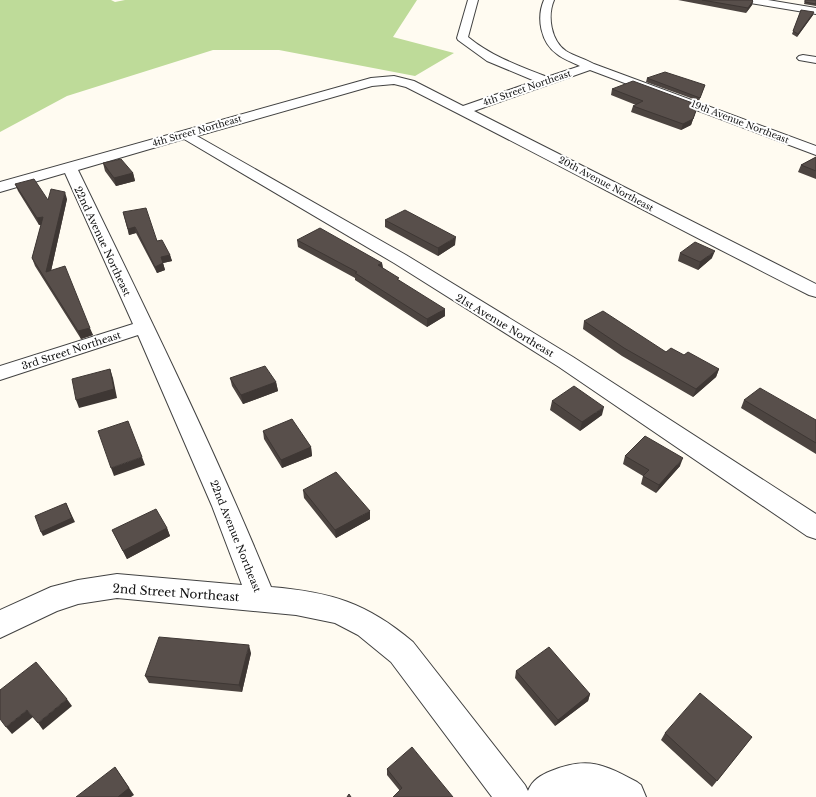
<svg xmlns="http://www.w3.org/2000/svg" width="816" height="797" font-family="'Libre Baskerville',serif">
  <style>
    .forest { fill: #bedb99 }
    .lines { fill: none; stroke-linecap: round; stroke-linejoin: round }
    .street-casing { stroke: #424242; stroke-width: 2 }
    .street { fill: #fff; fill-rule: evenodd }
    .wall { fill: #4c4440 }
    .shaded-wall { fill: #3e3734 }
    .building { fill: #584f4b; stroke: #3e3734 }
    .labels { text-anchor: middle; stroke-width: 4; stroke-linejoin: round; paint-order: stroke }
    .far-street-label { font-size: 9px; fill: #0f0f0f; stroke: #fff }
    .street-label { font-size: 10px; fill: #0f0f0f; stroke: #fff }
    .near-street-label { font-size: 12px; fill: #0f0f0f; stroke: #fff }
  </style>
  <rect width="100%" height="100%" fill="#fffbf1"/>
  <path class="forest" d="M 0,0 L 111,0 L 115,2 L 125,0 L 417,0 L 393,37 L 454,53 L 415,76 L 279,50 L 213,50 L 67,96 L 0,132 Z"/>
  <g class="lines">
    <defs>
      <path id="street" d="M 468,0 L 478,0 L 468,37 C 491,56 519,66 547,77 L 580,66 C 572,62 563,59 557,54 C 541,43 536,18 544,0 L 554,0 C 547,16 551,41 566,51 C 574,56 585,59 594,64 L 816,146 L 816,155 L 590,70 L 474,111 L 816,284 L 816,297 L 809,295 C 674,227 541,155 406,87 L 394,84 L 372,86 L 197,136 L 406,255 L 573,357 L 816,514 L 816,539 L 807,536 L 559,367 L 394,263 L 184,139 L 78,170 C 145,308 213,445 271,587 C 331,592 367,603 413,642 L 525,785 L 528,791 C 532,780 541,775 551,771 C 587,756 604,764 637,782 L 641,785 L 646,797 L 492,797 L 391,662 L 358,635 L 335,623 L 296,615 L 117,598 L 78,604 L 57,611 L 0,638 L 0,610 L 51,587 L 78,580 L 117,574 L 242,585 L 212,506 L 138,335 L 0,380 L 0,366 L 133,324 L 65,173 L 0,192 L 0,182 L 371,78 L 394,76 L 414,81 L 463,106 L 535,81 L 487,61 L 458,40 L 457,38 Z
        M 745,0 L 768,0 L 816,8 L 816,14 L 750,3 Z
        M 803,55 L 816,57 L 816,63 L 799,60 L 797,58 L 799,56 Z"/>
    </defs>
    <use href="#street" class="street-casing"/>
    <use href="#street" class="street"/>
  </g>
  <path class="wall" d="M 678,0 L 752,0 L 753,1 L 752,5 L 746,13 Z
    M 805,0 L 816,0 L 816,6 L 804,4 Z
    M 801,10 L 813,15 L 797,37 L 792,34 Z
    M 647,78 L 705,85 L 699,101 L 646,82 Z
    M 612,89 L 698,105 L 691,125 L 681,130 L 631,112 L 633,106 L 636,105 L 611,95 Z
    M 816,157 L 816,179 L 798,172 L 801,165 Z
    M 103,163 L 133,173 L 135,181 L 116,186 L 105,171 Z
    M 15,184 L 48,200 L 67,199 L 51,271 L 93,335 L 81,339 L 35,266 L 32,258 L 41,225 L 39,225 L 18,191 Z
    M 123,212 L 157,241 L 170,255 L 172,261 L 163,263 L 165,270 L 157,273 L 136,233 L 129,235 Z
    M 385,220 L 455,245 L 438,256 L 385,227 Z
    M 297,240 L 382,263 L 383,268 L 445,316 L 427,327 L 355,280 L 355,278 L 298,247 Z
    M 680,253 L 712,258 L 698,270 L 678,261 Z
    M 584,321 L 666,352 L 684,355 L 719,369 L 716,377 L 693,397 L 622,356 L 583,329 Z
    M 230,378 L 276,382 L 278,391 L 243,404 L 232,386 Z
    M 744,400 L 816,420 L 816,454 L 741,408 Z
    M 552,401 L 602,415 L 580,431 L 550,410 Z
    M 263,431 L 311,447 L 312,456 L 282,468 L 264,439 Z
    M 625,456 L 680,466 L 656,493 L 641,484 L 643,476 L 623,464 Z
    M 303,490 L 370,519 L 336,538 L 304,498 Z
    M 167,528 L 170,536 L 127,559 L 112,530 Z
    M 251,653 L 242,692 L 149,683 L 145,676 Z
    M 516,671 L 590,694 L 588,701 L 555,726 L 515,678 Z
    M 665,733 L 752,737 L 712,787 L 661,740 Z
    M 387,769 L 453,797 L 400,791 L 387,775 Z"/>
  <path class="shaded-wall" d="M 753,1 L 752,5 L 746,13 L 748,8 Z
    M 814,12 L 813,15 L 797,37 L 798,34 Z
    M 698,105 L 691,125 L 681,130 L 683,124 Z
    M 133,173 L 135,181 L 116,186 L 114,178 Z
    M 65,192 L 67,199 L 49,280 L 46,272 Z
    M 43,217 L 46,224 L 39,225 L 37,218 Z
    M 135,227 L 136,233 L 129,235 L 128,229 Z
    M 456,237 L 455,245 L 438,256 L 438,248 Z
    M 715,251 L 712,258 L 698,270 L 700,262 Z
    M 170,255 L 172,261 L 163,263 L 161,257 Z
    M 163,263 L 165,270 L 157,273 L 155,267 Z
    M 382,263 L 383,270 L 378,265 Z
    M 445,309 L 445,316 L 427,327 L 427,319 Z
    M 90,328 L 93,335 L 81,339 L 78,331 Z
    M 110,369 L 113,378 L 117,398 L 79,408 L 76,400 Z
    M 719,369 L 716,377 L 693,397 L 696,389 Z
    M 276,382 L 278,391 L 243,404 L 241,395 Z
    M 604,407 L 602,415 L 580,431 L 582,422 Z
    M 311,447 L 312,456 L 282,468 L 281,460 Z
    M 142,457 L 145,465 L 114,476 L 111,468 Z
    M 683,458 L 680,466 L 656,493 L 659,485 Z
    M 66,503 L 75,522 L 43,536 L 41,532 Z
    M 370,511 L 370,519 L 336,538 L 335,530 Z
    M 167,528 L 170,536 L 127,559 L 123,551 Z
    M 249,645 L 251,653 L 242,692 L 239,685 Z
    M 590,694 L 588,701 L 555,726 L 558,720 Z
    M 67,699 L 72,706 L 43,730 L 38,723 Z
    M 27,710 L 33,717 L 12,734 L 6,727 Z
    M 115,767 L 134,795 L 131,797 L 118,797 Z"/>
  <path class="building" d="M 702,0 L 752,0 L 753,1 L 748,8 Z
    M 805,0 L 816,0 L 816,4 L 805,2 Z
    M 801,10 L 814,12 L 798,34 L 793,31 Z
    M 665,72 L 705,85 L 700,98 L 647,78 Z
    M 633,81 L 698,105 L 693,119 L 683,124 L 633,106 L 643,101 L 612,89 Z
    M 816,157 L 816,171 L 801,165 Z
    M 121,159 L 133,173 L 114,178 L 103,163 Z
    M 34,179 L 48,200 L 51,189 L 65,192 L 46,272 L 65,266 L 90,328 L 78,331 L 32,258 L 43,217 L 37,218 L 15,184 Z
    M 146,208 L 157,241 L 162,240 L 170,255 L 161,257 L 163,263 L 155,267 L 135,227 L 128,229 L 123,212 Z
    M 405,210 L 456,237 L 438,248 L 385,220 Z
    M 320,228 L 382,263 L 378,265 L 399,278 L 397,279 L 445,309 L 427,319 L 355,273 L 357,272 L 297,240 Z
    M 695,242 L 715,251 L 700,262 L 680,253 Z
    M 603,311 L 666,352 L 671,348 L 684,355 L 688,352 L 719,369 L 696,389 L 624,348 L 584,321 Z
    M 265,366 L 276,382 L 241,395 L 230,378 Z
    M 110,369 L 114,389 L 76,400 L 72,379 Z
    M 574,386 L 604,407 L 582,422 L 552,401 Z
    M 760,388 L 816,420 L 816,443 L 744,400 Z
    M 292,419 L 311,447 L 281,460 L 263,431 Z
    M 128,421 L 142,457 L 111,468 L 98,431 Z
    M 645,436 L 683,458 L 659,485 L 643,476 L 649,470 L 625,456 Z
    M 336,472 L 370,511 L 335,530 L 303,490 Z
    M 66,503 L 72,518 L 41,532 L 35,516 Z
    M 156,509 L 167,528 L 123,551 L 112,530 Z
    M 159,637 L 249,645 L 239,685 L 145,676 Z
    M 549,647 L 590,694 L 558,720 L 516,671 Z
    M 36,662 L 67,699 L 38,723 L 27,710 L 6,727 L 0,719 L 0,690 Z
    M 700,693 L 752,737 L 717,781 L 665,733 Z
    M 412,747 L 453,797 L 393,797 L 402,788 L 387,769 Z
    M 115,767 L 129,788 L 118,797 L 76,797 Z
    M 349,794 L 351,797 L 347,797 Z"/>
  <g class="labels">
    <g class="far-street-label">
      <text transform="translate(527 88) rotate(-19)" y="3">4th Street Northeast</text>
      <text transform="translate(740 122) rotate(21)" y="3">19th Avenue Northeast</text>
      <text transform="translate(197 131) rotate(-16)" y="3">4th Street Northeast</text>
      <text transform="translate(606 184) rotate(28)" y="3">20th Avenue Northeast</text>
    </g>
    <g class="street-label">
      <text transform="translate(103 241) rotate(65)" y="4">22nd Avenue Northeast</text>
      <text transform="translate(505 325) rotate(31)" y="4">21st Avenue Northeast</text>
      <text transform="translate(71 350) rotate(-18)" y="4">3rd Street Northeast</text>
      <text transform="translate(236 536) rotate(68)" y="4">22nd Avenue Northeast</text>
    </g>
    <g class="near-street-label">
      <text transform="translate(176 593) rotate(4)" y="4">2nd Street Northeast</text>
    </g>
  </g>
</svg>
